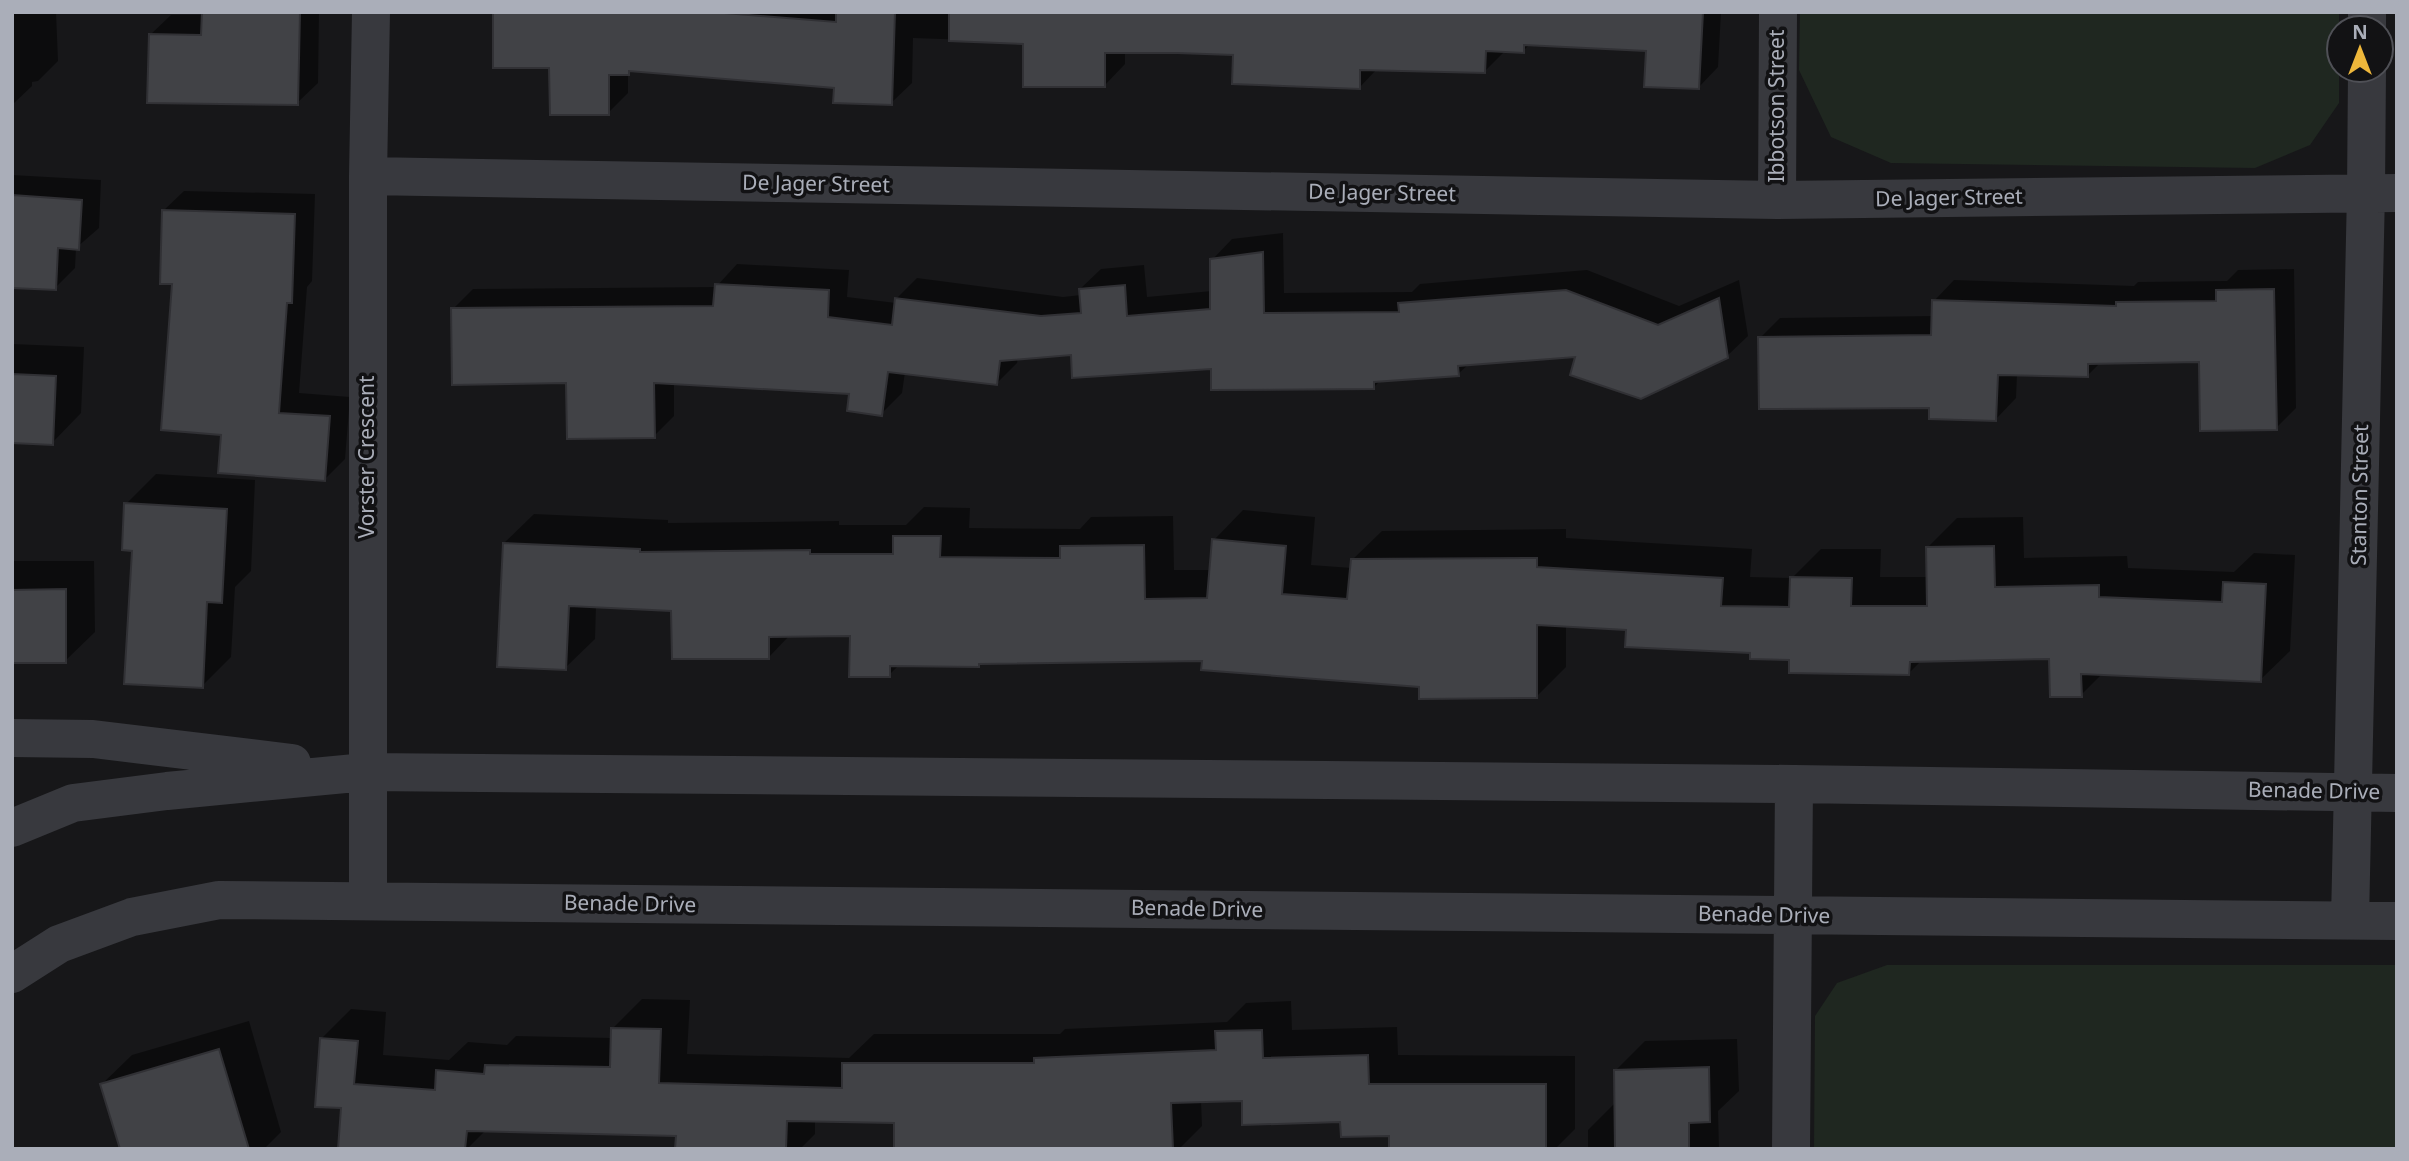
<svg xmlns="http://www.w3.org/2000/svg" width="2409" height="1161" font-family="'Noto Sans',sans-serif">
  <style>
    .green { fill: #1f2720 }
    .shadow { fill: #0007 }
    .building { fill: #414246; stroke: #313135; stroke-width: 2 }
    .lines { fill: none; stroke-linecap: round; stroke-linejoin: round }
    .minor { stroke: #38393e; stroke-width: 38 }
    .labels { text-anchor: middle; stroke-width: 7; stroke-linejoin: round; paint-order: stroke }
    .street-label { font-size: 21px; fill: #aaaeb9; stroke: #121214 }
  </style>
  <rect width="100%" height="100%" fill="#171719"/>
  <path class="green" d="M 1800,12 L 2339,12 L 2339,103 L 2310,145 L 2255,168 L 1891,163 L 1831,137 L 1799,70 Z
    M 1887,965 L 2397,965 L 2397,1149 L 1814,1149 L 1815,1016 L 1837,983 Z"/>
  <path class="shadow" d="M 12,12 L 56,12 L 58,61 L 38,81 L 32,82 L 32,86 L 12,105 Z
    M 204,12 L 319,12 L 318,83 L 297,103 L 150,35 L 171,15 L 203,15 Z
    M 495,12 L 1721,12 L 1718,67 L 1698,88 L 1648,50 L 1531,43 L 1523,51 L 1506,50 L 1485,71 L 1377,69 L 1359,88 L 1235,54 L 1125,52 L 1125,64 L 1105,85 L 1025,42 L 913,38 L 912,83 L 891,103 L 835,87 L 632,70 L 628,74 L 628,93 L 608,113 L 551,66 Z
    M 12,175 L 101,180 L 99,228 L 76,248 L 75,268 L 55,288 L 12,286 Z
    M 184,191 L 315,194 L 312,281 L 307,287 L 299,393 L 350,397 L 345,459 L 325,479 L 222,433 L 174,282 L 163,211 Z
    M 1283,233 L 1284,293 L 1412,292 L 1420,284 L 1587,270 L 1679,306 L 1739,280 L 1748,336 L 1727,356 L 1578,355 L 1469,364 L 1458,374 L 1381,380 L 1373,388 L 1212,367 L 1072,353 L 1018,358 L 1017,363 L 997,383 L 905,372 L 902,393 L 881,414 L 851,392 L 674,382 L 674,416 L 654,436 L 453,309 L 473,289 L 716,287 L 737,264 L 849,270 L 847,297 L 896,303 L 897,298 L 917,278 L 1063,297 L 1081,295 L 1080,289 L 1101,269 L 1144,265 L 1147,297 L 1212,291 L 1212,260 L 1232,239 Z
    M 2294,269 L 2296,408 L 2276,428 L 2200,360 L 2101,362 L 2087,376 L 2017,374 L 2016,398 L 1996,419 L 1931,406 L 1760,338 L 1780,318 L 1934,316 L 1934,301 L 1954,280 L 2134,286 L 2138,282 L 2227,281 L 2238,270 Z
    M 12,344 L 84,347 L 81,413 L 52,443 L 12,441 Z
    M 156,474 L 255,480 L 251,571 L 235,587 L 231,657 L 202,686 L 134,549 L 126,504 Z
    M 924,507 L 970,508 L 969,528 L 1080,529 L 1091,517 L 1173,516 L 1174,570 L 1211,570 L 1214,540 L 1243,510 L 1315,517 L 1311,565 L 1352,568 L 1352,560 L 1382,531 L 1566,529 L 1566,538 L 1752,549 L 1750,577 L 1792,578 L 1821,549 L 1881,549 L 1880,577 L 1928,577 L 1927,548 L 1957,518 L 2023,517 L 2024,558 L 2127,556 L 2128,568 L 2234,572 L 2254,553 L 2295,555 L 2290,651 L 2260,680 L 2103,673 L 2081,695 L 2051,657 L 1922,660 L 1909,673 L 1790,658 L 1628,629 L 1566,625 L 1566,667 L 1537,696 L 1421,686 L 1203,660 L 981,662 L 978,665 L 900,664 L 889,675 L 851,634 L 790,635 L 769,657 L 673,609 L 596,606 L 595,639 L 565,668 L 504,543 L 534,514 L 668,520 L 668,523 L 839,521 L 839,525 L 906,525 Z
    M 12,561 L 94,561 L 95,632 L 65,661 L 12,662 Z
    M 642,999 L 690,1000 L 687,1054 L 849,1058 L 874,1034 L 1060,1034 L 1065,1029 L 1227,1022 L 1246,1003 L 1291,1001 L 1292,1030 L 1397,1027 L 1398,1055 L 1575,1056 L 1575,1129 L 1555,1149 L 1391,1149 L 1391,1134 L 1342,1120 L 1243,1100 L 1201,1101 L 1202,1126 L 1179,1149 L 1040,1149 L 1039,1146 L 896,1121 L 815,1120 L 815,1134 L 800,1149 L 677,1149 L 678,1134 L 486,1130 L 467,1149 L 340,1149 L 343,1107 L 321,1039 L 351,1009 L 386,1012 L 383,1055 L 449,1060 L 468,1042 L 507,1045 L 516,1036 L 612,1038 L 612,1029 Z
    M 249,1021 L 281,1132 L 264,1149 L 121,1149 L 102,1084 L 132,1055 Z
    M 1737,1039 L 1739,1091 L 1718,1111 L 1719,1149 L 1588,1149 L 1588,1130 L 1616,1102 L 1616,1070 L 1645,1041 Z"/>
  <path class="building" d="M 202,12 L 300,12 L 298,105 L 147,103 L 149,34 L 201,35 Z
    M 493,12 L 713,12 L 836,22 L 836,12 L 895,12 L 892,105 L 833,103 L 834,88 L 629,71 L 629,75 L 609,75 L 609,115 L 550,115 L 549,68 L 493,68 Z
    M 949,12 L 1703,12 L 1699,89 L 1644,87 L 1646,51 L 1524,45 L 1524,53 L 1486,51 L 1485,73 L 1360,70 L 1360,89 L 1232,84 L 1233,55 L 1177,53 L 1105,53 L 1105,87 L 1023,87 L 1023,44 L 949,41 Z
    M 12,195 L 82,200 L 79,250 L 58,248 L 56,290 L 12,288 Z
    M 162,210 L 295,214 L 292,303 L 287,303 L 279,413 L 330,416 L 325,481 L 218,473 L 221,435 L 161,430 L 172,284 L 160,284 Z
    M 1263,252 L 1264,313 L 1399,312 L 1398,303 L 1566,290 L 1658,325 L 1719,298 L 1728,358 L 1641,399 L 1570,375 L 1575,357 L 1458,366 L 1459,376 L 1374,382 L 1374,389 L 1211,390 L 1211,369 L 1072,378 L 1071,355 L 1000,361 L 997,385 L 888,372 L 882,416 L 847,411 L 849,394 L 654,383 L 655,438 L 567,439 L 566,383 L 452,385 L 451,308 L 713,306 L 715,284 L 829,290 L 828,317 L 892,325 L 895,298 L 1041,316 L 1081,313 L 1079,289 L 1125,285 L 1127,316 L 1210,309 L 1210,259 Z
    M 2274,289 L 2277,430 L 2200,431 L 2199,362 L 2088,364 L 2088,377 L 1998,375 L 1996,421 L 1929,419 L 1929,408 L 1759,409 L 1758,337 L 1931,335 L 1932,300 L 2116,306 L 2116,302 L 2216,301 L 2216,290 Z
    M 12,374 L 56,376 L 53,445 L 12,443 Z
    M 124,503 L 227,509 L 222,603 L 207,602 L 203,688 L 124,684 L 132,551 L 122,550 Z
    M 893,536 L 941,536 L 940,557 L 1060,558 L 1060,546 L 1144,545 L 1145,599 L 1207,598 L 1212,539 L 1286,546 L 1282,594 L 1347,599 L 1351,559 L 1537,558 L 1537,567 L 1723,578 L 1721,606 L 1789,607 L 1790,577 L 1852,578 L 1851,606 L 1927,606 L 1926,547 L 1994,546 L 1995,587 L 2099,585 L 2099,597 L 2222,602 L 2223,582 L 2266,584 L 2261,682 L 2081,674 L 2082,697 L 2050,697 L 2049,659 L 1910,662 L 1909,675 L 1789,673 L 1789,660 L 1750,659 L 1750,653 L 1625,647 L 1626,630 L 1537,625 L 1537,698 L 1419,699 L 1419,687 L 1201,670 L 1202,661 L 979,664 L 979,667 L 890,666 L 890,677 L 849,677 L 850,636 L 769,637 L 769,659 L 672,659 L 671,611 L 569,606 L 566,670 L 497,667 L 503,543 L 640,549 L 640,552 L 810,550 L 810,554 L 893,554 Z
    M 66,589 L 66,663 L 12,663 L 12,590 Z
    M 611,1028 L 661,1029 L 659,1083 L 842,1088 L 842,1063 L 1034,1063 L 1034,1058 L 1216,1050 L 1215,1031 L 1262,1030 L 1263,1058 L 1368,1055 L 1369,1084 L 1546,1084 L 1546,1149 L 1389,1149 L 1389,1136 L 1341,1137 L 1340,1122 L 1242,1125 L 1242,1101 L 1171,1103 L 1173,1149 L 894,1148 L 894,1123 L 787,1121 L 786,1149 L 675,1149 L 676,1136 L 467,1131 L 465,1149 L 338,1149 L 341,1108 L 315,1107 L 320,1038 L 358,1041 L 354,1084 L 435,1090 L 436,1070 L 484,1074 L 485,1065 L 610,1067 Z
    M 219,1049 L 249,1149 L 120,1149 L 100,1084 Z
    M 1709,1067 L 1710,1122 L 1689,1123 L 1689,1149 L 1615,1149 L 1614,1070 Z"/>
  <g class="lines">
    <path class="minor" d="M 2367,28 L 2367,12
      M 368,176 L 1777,200 L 2397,193
      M 1777,200 L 1778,12
      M 12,738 L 93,739 L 292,763
      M 12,828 L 73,803 L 167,791 L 366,772 L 1794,784 L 2397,793
      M 368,901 L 368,176 L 371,12
      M 2350,920 L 2366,192 L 2367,70
      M 12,974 L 59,944 L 132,917 L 219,900 L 2397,921
      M 1791,1149 L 1794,784"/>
  </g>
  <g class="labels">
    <g class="street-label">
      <text transform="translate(1777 106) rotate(-90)" y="7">Ibbotson Street</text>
      <text transform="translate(816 184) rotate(1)" y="7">De Jager Street</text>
      <text transform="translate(1382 193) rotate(1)" y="7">De Jager Street</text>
      <text transform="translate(1949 198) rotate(-1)" y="7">De Jager Street</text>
      <text transform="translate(367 457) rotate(-90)" y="7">Vorster Crescent</text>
      <text transform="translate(2360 495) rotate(-89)" y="7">Stanton Street</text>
      <text transform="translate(2314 791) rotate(1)" y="7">Benade Drive</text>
      <text transform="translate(630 904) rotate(1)" y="7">Benade Drive</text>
      <text transform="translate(1197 909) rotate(1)" y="7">Benade Drive</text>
      <text transform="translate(1764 915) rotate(1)" y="7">Benade Drive</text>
    </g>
  </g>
  <rect width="2409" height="1161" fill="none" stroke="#aaaeb9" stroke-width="28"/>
  <g transform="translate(2360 49)"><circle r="33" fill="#121214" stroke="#4f5056" stroke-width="2"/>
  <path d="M0-5L12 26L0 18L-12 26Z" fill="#eeb73b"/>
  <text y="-10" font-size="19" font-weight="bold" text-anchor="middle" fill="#aaaeb9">N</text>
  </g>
</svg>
